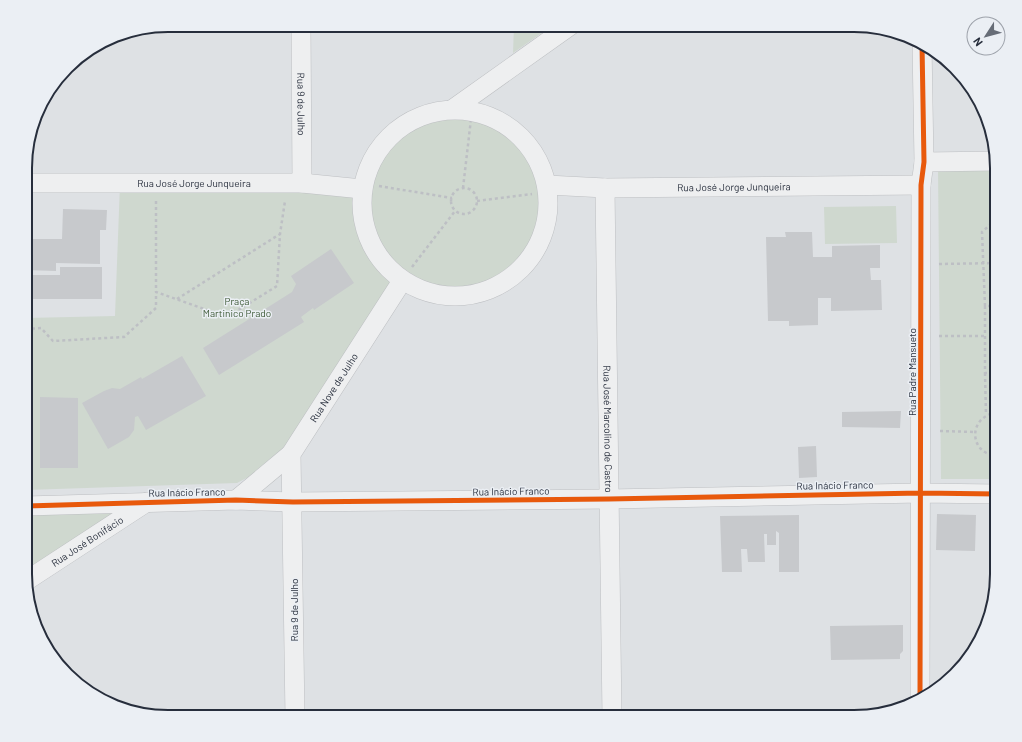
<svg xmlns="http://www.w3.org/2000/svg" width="1022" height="742" font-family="Barlow,sans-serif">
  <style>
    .green { fill: #cfd8cf }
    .building { fill: #c7c9cc }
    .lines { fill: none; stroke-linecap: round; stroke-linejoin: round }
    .minor-casing { stroke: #bdbfc2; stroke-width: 20 }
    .path { stroke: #bdbfc4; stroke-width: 2.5; stroke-dasharray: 3 3; stroke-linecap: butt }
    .minor { stroke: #eeeff0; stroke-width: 19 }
    .cycleway-casing { stroke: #ebeff4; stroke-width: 8 }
    .cycleway { stroke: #e8590c; stroke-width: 5 }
    .labels { text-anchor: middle; stroke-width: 3; stroke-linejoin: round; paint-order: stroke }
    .street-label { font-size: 10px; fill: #272e3c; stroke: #ebeff4 }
    .park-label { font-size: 10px; fill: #3b5734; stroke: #ebeff4 }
    .rim { fill: none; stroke: #272e3c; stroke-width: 2 }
  </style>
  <rect width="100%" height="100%" fill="#dee1e4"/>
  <path class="green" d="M 514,25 L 553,25 L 513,53 Z
    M368 202a86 86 0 1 1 172 0a86 86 0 1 1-172 0Z
    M 997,167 L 997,479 L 941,479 L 938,168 Z
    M 120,184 L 361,190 L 363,222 L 375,254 L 400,281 L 293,441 L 269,466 L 237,483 L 26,490 L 26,318 L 115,316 Z
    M 896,206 L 897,243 L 825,244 L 824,207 Z
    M 127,510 L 26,577 L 26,512 Z"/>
  <path class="building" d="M 63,209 L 107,210 L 106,230 L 100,230 L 100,264 L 56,263 L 56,271 L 26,270 L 26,239 L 62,239 Z
    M 785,232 L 812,232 L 813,257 L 832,257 L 832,246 L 880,245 L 880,268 L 870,268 L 871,280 L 881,280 L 882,310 L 831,311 L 831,298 L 818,298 L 818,325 L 789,326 L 789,321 L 768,321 L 766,237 L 786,237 Z
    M 331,249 L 354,283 L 314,310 L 313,308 L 301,317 L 304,322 L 219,375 L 203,348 L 292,292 L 296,284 L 291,276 Z
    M 60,267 L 102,267 L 102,299 L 26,299 L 26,275 L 60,275 Z
    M 182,356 L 206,396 L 146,430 L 138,416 L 135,417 L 134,430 L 129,437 L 108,449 L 82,403 L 104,391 L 112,388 L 120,389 L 141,377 L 142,379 Z
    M 40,397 L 78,398 L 78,468 L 40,468 Z
    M 901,411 L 900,428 L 842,427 L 842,412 Z
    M 816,446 L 817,477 L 799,478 L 798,447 Z
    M 937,514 L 976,515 L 975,551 L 936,550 Z
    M 799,515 L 799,572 L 779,572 L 779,533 L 776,531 L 776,545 L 767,545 L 767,534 L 764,534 L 765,562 L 748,562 L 747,549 L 741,549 L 742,572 L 722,572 L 720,516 Z
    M 903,625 L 903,651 L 900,654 L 900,659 L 831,660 L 830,626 Z"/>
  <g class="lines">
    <defs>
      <g id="minor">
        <path id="s1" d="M 301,25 L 302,183"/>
        <path d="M 453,109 L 571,25"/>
        <circle cx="455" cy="203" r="93"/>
        <path d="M 924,162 L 997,161"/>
        <path id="s2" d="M 26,183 L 302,183 L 362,189"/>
        <path id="s3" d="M 547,185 L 605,188 L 921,185"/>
        <path id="s4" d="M 605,188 L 612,717"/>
        <path d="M 236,500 L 291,454"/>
        <path d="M 26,506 L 236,500 L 293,502 L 609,499 L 921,493 L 997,494"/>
        <path id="s5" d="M 26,581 L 147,502"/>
        <path d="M 920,700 L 921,185 L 924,162 L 922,44"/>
        <path id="s6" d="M 295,717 L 291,454 L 402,281"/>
      </g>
    </defs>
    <use href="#minor" class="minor-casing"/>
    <path class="path" d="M 379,186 L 452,198
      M 463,188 L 471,119
      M451 201a13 13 0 1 1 26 0a13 13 0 1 1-26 0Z
      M 156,201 L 156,292 L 227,317 L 277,286 L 280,234 L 285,201
      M 477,201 L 532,194
      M 939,264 L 997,263
      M 412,267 L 455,211
      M 177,299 L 280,234
      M 985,306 L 982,232 L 994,221 L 994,178
      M 997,306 L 985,306 L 985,373 L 997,373
      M 26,329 L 41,328 L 53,341 L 124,337 L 156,308 L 156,293
      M 939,336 L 985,336
      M 985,373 L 986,415
      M 997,412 C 965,418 971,456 997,455
      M 940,431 L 975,432
      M 26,488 L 32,328"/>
    <use href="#minor" class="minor"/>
    <defs>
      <path id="cycleway" d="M 26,506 L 236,500 L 293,502 L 609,499 L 921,493 L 997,494
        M 920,700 L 921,185 L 924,162 L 922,44"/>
    </defs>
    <use href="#cycleway" class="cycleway-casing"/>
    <use href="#cycleway" class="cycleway"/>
  </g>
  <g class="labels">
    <g class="street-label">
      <text dy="4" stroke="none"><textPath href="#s1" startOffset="79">Rua 9 de Julho</textPath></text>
      <text dy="4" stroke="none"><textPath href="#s2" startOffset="168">Rua José Jorge Junqueira</textPath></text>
      <text dy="4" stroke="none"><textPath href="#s3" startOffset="187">Rua José Jorge Junqueira</textPath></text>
      <text transform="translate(912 372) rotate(-90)" y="4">Rua Padre Mansueto</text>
      <text dy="4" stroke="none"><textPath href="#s6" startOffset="342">Rua Nove de Julho</textPath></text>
      <text dy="4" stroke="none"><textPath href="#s4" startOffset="241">Rua José Marcolino de Castro</textPath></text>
      <text transform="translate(835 485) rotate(-1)" y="4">Rua Inácio Franco</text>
      <text transform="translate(511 491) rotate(-1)" y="4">Rua Inácio Franco</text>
      <text transform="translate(187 492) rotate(-1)" y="4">Rua Inácio Franco</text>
      <text dy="4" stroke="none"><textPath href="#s5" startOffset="73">Rua José Bonifácio</textPath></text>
      <text transform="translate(294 610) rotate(-90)" y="4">Rua 9 de Julho</text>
    </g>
    <g class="park-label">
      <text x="237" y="305">Praça<tspan x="237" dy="12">Martinico Prado</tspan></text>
    </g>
  </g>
  <path d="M0 0H1022V742H0ZM168 32H854A136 136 0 0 1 990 168V574A136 136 0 0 1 854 710H168A136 136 0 0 1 32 574V168A136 136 0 0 1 168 32Z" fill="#ebeff4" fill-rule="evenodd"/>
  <path class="rim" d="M168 32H854A136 136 0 0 1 990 168V574A136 136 0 0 1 854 710H168A136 136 0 0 1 32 574V168A136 136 0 0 1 168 32Z"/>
  <g transform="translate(986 36) rotate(234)"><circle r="19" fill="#ebeff4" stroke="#9da2aa"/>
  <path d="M0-3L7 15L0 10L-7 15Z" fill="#676d77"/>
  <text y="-6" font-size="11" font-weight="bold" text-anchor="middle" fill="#272e3c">N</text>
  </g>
</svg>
